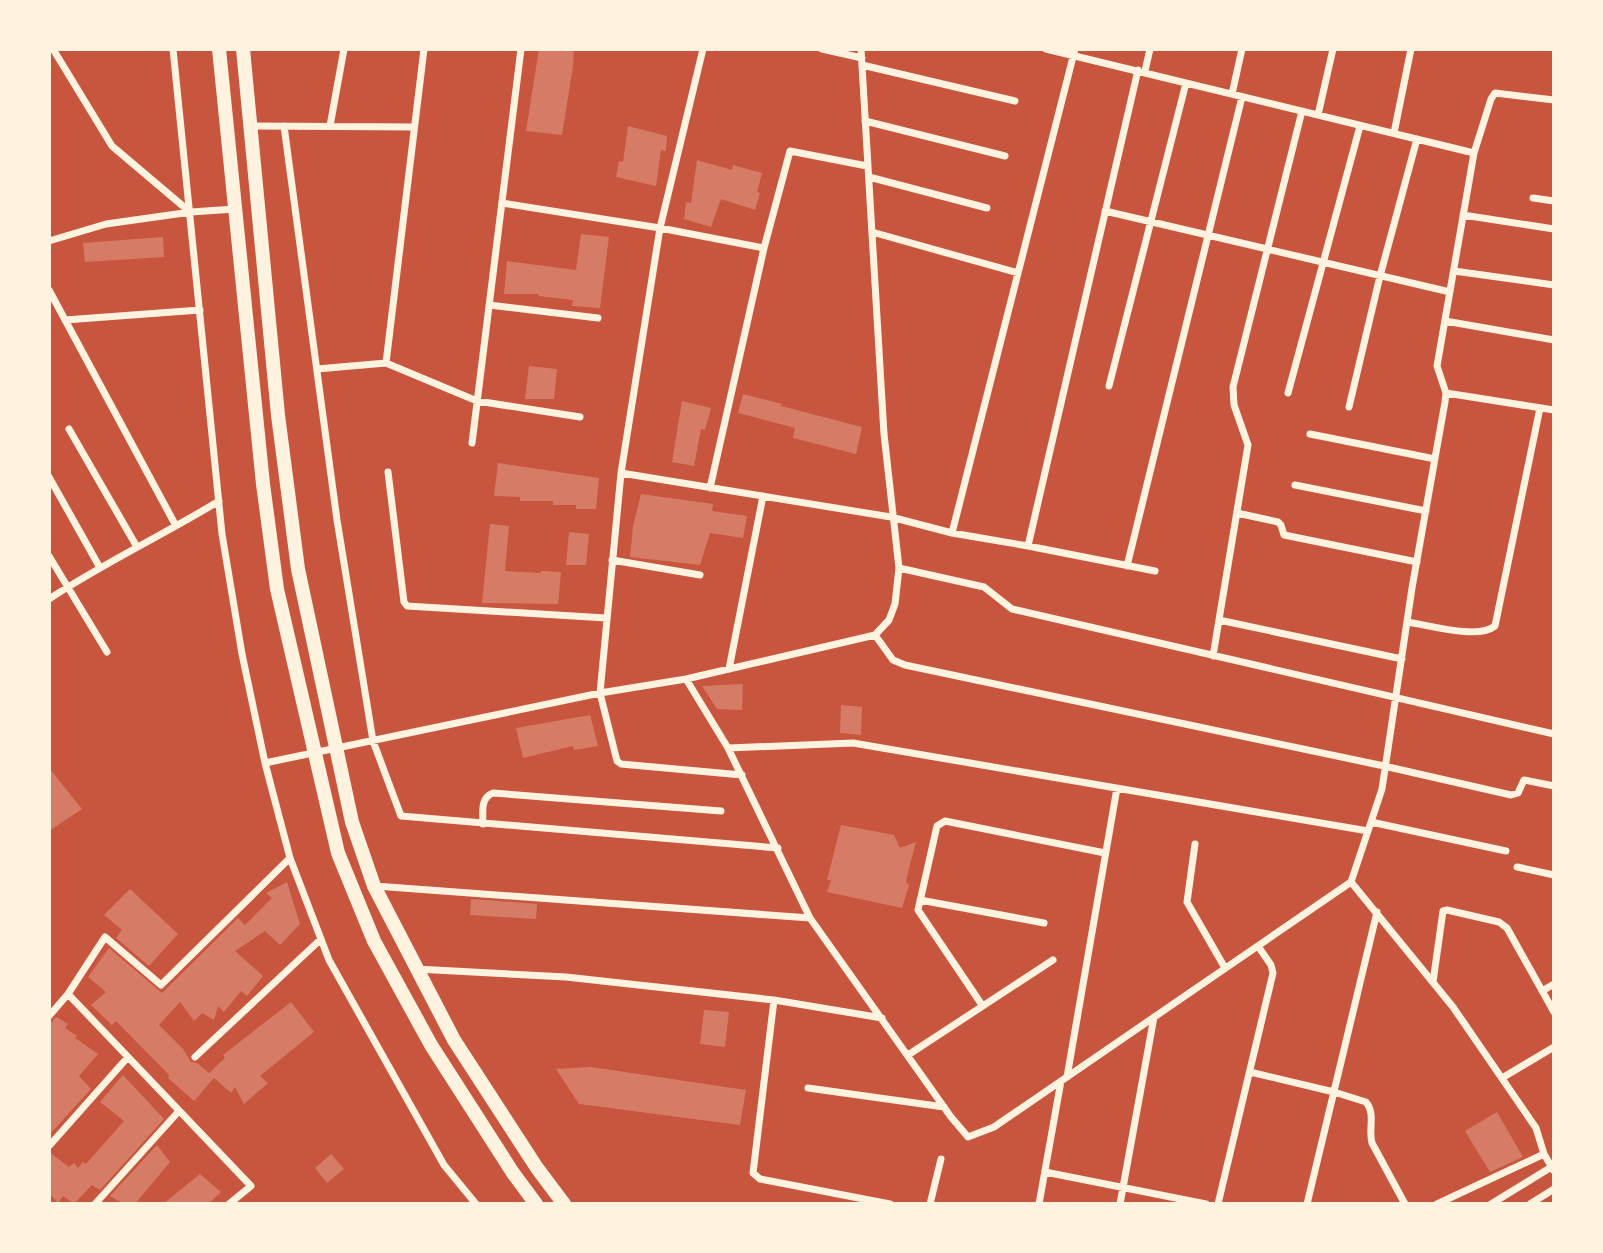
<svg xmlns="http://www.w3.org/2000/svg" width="1603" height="1253" font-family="Helvetica,sans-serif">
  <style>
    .building { fill: #d67c66 }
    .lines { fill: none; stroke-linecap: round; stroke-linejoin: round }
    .minor { stroke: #fff3e0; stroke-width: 7 }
    .trunk { stroke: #fff3e0; stroke-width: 14 }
  </style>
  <rect width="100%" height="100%" fill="#c8553d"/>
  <path class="building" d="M 539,49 L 574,49 L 573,66 L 562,135 L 526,131 Z
    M 628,126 L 667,136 L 666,151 L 661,150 L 656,186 L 616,177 L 619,161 L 623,162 Z
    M 697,160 L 732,170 L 733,165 L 762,173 L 757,192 L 760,193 L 755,210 L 721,199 L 711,227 L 684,219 L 686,202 L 691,203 Z
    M 581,234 L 609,237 L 600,308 L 572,306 L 573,300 L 538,296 L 539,294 L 504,294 L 507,261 L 576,270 Z
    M 163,237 L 164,257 L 85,262 L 83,243 Z
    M 529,366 L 557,369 L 554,399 L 525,399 Z
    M 743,394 L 782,404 L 781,406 L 862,427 L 856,454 L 793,438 L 795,428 L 738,413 Z
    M 682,401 L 711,408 L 705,430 L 701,429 L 694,466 L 672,462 Z
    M 498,463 L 599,478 L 596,509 L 576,509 L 576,505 L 553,505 L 553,501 L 520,501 L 520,497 L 494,496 Z
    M 641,494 L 713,504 L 712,511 L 747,516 L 743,538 L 710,533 L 700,565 L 630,557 L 633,526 Z
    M 490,524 L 509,526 L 505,571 L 541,573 L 541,571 L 561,572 L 558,604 L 482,603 Z
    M 569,532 L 589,534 L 586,565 L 566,565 Z
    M 743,684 L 742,710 L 717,709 L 702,686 Z
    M 841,705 L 862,707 L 861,735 L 840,733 Z
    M 590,715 L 598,746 L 574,750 L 573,746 L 523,758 L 516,728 Z
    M 49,768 L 82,809 L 49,831 Z
    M 841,825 L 894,835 L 900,848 L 916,842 L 908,872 L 906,882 L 909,885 L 902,908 L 827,892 L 831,880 L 827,880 Z
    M 287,882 L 300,924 L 280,945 L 265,931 L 235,951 L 263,976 L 247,996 L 241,991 L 224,1012 L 218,1006 L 214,1020 L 202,1013 L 194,1021 L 180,1002 L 159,1025 L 183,1049 L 191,1062 L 197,1063 L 209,1073 L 225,1058 L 223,1055 L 291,1002 L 314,1032 L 260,1076 L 268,1083 L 244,1104 L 235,1087 L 231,1093 L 214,1078 L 194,1101 L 168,1078 L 169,1075 L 116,1021 L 112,1025 L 91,1005 L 106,992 L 88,977 L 109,948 L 162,993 L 238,918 L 245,925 L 272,898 L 266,893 Z
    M 130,889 L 178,934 L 149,966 L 116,938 L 122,930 L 104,915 Z
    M 471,899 L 537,904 L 536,919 L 470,915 Z
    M 704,1010 L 729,1012 L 725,1047 L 700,1044 Z
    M 56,1017 L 68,1024 L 65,1028 L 77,1036 L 75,1038 L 98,1054 L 79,1076 L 91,1089 L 49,1135 L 49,1025 Z
    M 591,1067 L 746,1090 L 740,1125 L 579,1104 L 556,1069 Z
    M 123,1075 L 164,1119 L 100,1190 L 92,1185 L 74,1204 L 63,1196 L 58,1203 L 49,1193 L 49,1152 L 69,1167 L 74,1163 L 78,1168 L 83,1162 L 86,1164 L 124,1121 L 100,1102 Z
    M 1497,1112 L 1523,1157 L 1490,1172 L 1465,1131 Z
    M 157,1145 L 170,1162 L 135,1204 L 124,1204 L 110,1196 Z
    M 331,1154 L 344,1169 L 327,1183 L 315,1168 Z
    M 200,1174 L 221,1192 L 208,1204 L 163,1204 Z"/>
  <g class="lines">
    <path class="minor" d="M 53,49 L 112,146 L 190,212
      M 173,49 L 222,534 L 242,654 L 265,763 L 290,858 L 329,960 L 444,1165 L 476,1204
      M 703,49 L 660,228 L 621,473 L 600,693 L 617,761 L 621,764 L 742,775
      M 822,49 L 862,58
      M 862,65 L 1015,101
      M 1145,71 L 1150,49
      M 1232,94 L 1242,49
      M 1318,115 L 1333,49
      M 865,121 L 1005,156
      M 251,126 L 414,127
      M 284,126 L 337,520 L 373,741 L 401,816 L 778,848
      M 330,126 L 344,49
      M 1394,133 L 1411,49
      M 1474,153 L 1491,99 L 1495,93 L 1554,100
      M 869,177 L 987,208
      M 1533,198 L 1554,201
      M 502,203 L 660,228 L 764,248
      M 1105,211 L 1450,292
      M 1463,215 L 1554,229
      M 872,232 L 1018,273
      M 49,241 L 106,224 L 191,212 L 235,209
      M 1454,271 L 1554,285
      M 49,290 L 176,526
      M 489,305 L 598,318
      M 65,320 L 200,310
      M 1445,321 L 1554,340
      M 386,363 L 424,49
      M 317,369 L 386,363 L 477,401 L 580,417
      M 1109,386 L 1186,83
      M 1288,393 L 1360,126
      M 1446,393 L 1554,410
      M 1349,407 L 1380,276 L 1417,139
      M 69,429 L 137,547
      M 1310,434 L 1435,459
      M 472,443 L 521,49
      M 388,472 L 404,602 L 407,606 L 606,618
      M 621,473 L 891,517 L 952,533 L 1028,546 L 1155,571
      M 49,477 L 99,566
      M 1295,485 L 1426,511
      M 710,488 L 764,248 L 790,151 L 867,166
      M 1237,513 L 1278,522 L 1281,525 L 1284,535 L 1289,536 L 1417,562
      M 952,533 L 1075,49
      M 1028,546 L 1138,70
      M 49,556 L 107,652
      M 612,560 L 700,575
      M 1127,566 L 1242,97
      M 899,568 L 984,587 L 1012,609 L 1554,734
      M 49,599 C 104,563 163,535 219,501
      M 1219,620 L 1402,659
      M 1407,622 C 1429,625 1478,640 1495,626 L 1540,408
      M 875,635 L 893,660 L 905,665 L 1384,766 L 1511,795 L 1518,793 L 1524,780 L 1554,786
      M 1213,656 L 1248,445 L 1234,405 L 1233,387 L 1302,111
      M 729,669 L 763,496
      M 686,679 L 728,748 L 810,918
      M 728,748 L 853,743 L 1368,831
      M 265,763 L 600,693 L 686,679 L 875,635 L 889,620 L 895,604 L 899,568 L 884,434 L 861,49
      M 1371,822 L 1506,851
      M 483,824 C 483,812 480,798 493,793 L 721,811
      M 1195,844 L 1187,902 L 1225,968
      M 1517,867 L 1554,875
      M 1351,882 L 1453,1007 L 1536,1128 L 1544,1154 L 1554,1171
      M 375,886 L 810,918 L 951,1117 L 968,1137 L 994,1127 L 1351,882 L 1382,789 L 1412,588 L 1445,402 L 1446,393 L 1437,366 L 1474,153 L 1046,49
      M 920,900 L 1044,923
      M 416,969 L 566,977 L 774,1000 L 882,1018
      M 1433,982 L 1443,911 L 1447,910 L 1499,922 L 1507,928 L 1554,1012
      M 1542,991 L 1554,984
      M 68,994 L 251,1186 L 229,1204
      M 774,1000 L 753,1173 L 760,1179 L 890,1204
      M 982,1005 L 918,910 L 937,826 L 945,821 L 1105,853
      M 49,1016 L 68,994 L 105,937 L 161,985 L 290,858
      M 908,1055 L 1053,960
      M 195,1057 L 321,939
      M 1250,1072 L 1334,1092 L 1366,1102 C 1376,1114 1368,1129 1372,1143 L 1405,1204
      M 1067,1077 L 1117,788
      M 1502,1078 L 1554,1047
      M 808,1088 L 944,1107
      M 49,1146 L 128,1057
      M 1045,1172 L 1206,1204
      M 95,1204 L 179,1111
      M 930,1204 L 941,1159
      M 1039,1204 L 1061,1081
      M 1120,1204 L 1154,1017
      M 1218,1204 L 1273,973 L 1271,965 L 1258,946
      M 1307,1204 L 1377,912
      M 1437,1204 L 1544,1154
      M 1491,1204 L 1553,1166
      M 1530,1204 L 1554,1189"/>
    <path class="trunk" d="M 219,49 L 263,484 L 277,589 L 338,853 L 374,941 L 431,1045 L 513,1173 L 536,1204
      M 243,49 L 278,415 L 298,569 L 352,822 L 374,886 L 454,1040 L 537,1168 L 564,1204"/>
  </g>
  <rect width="1603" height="1253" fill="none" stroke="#fff3e0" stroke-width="102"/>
</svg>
